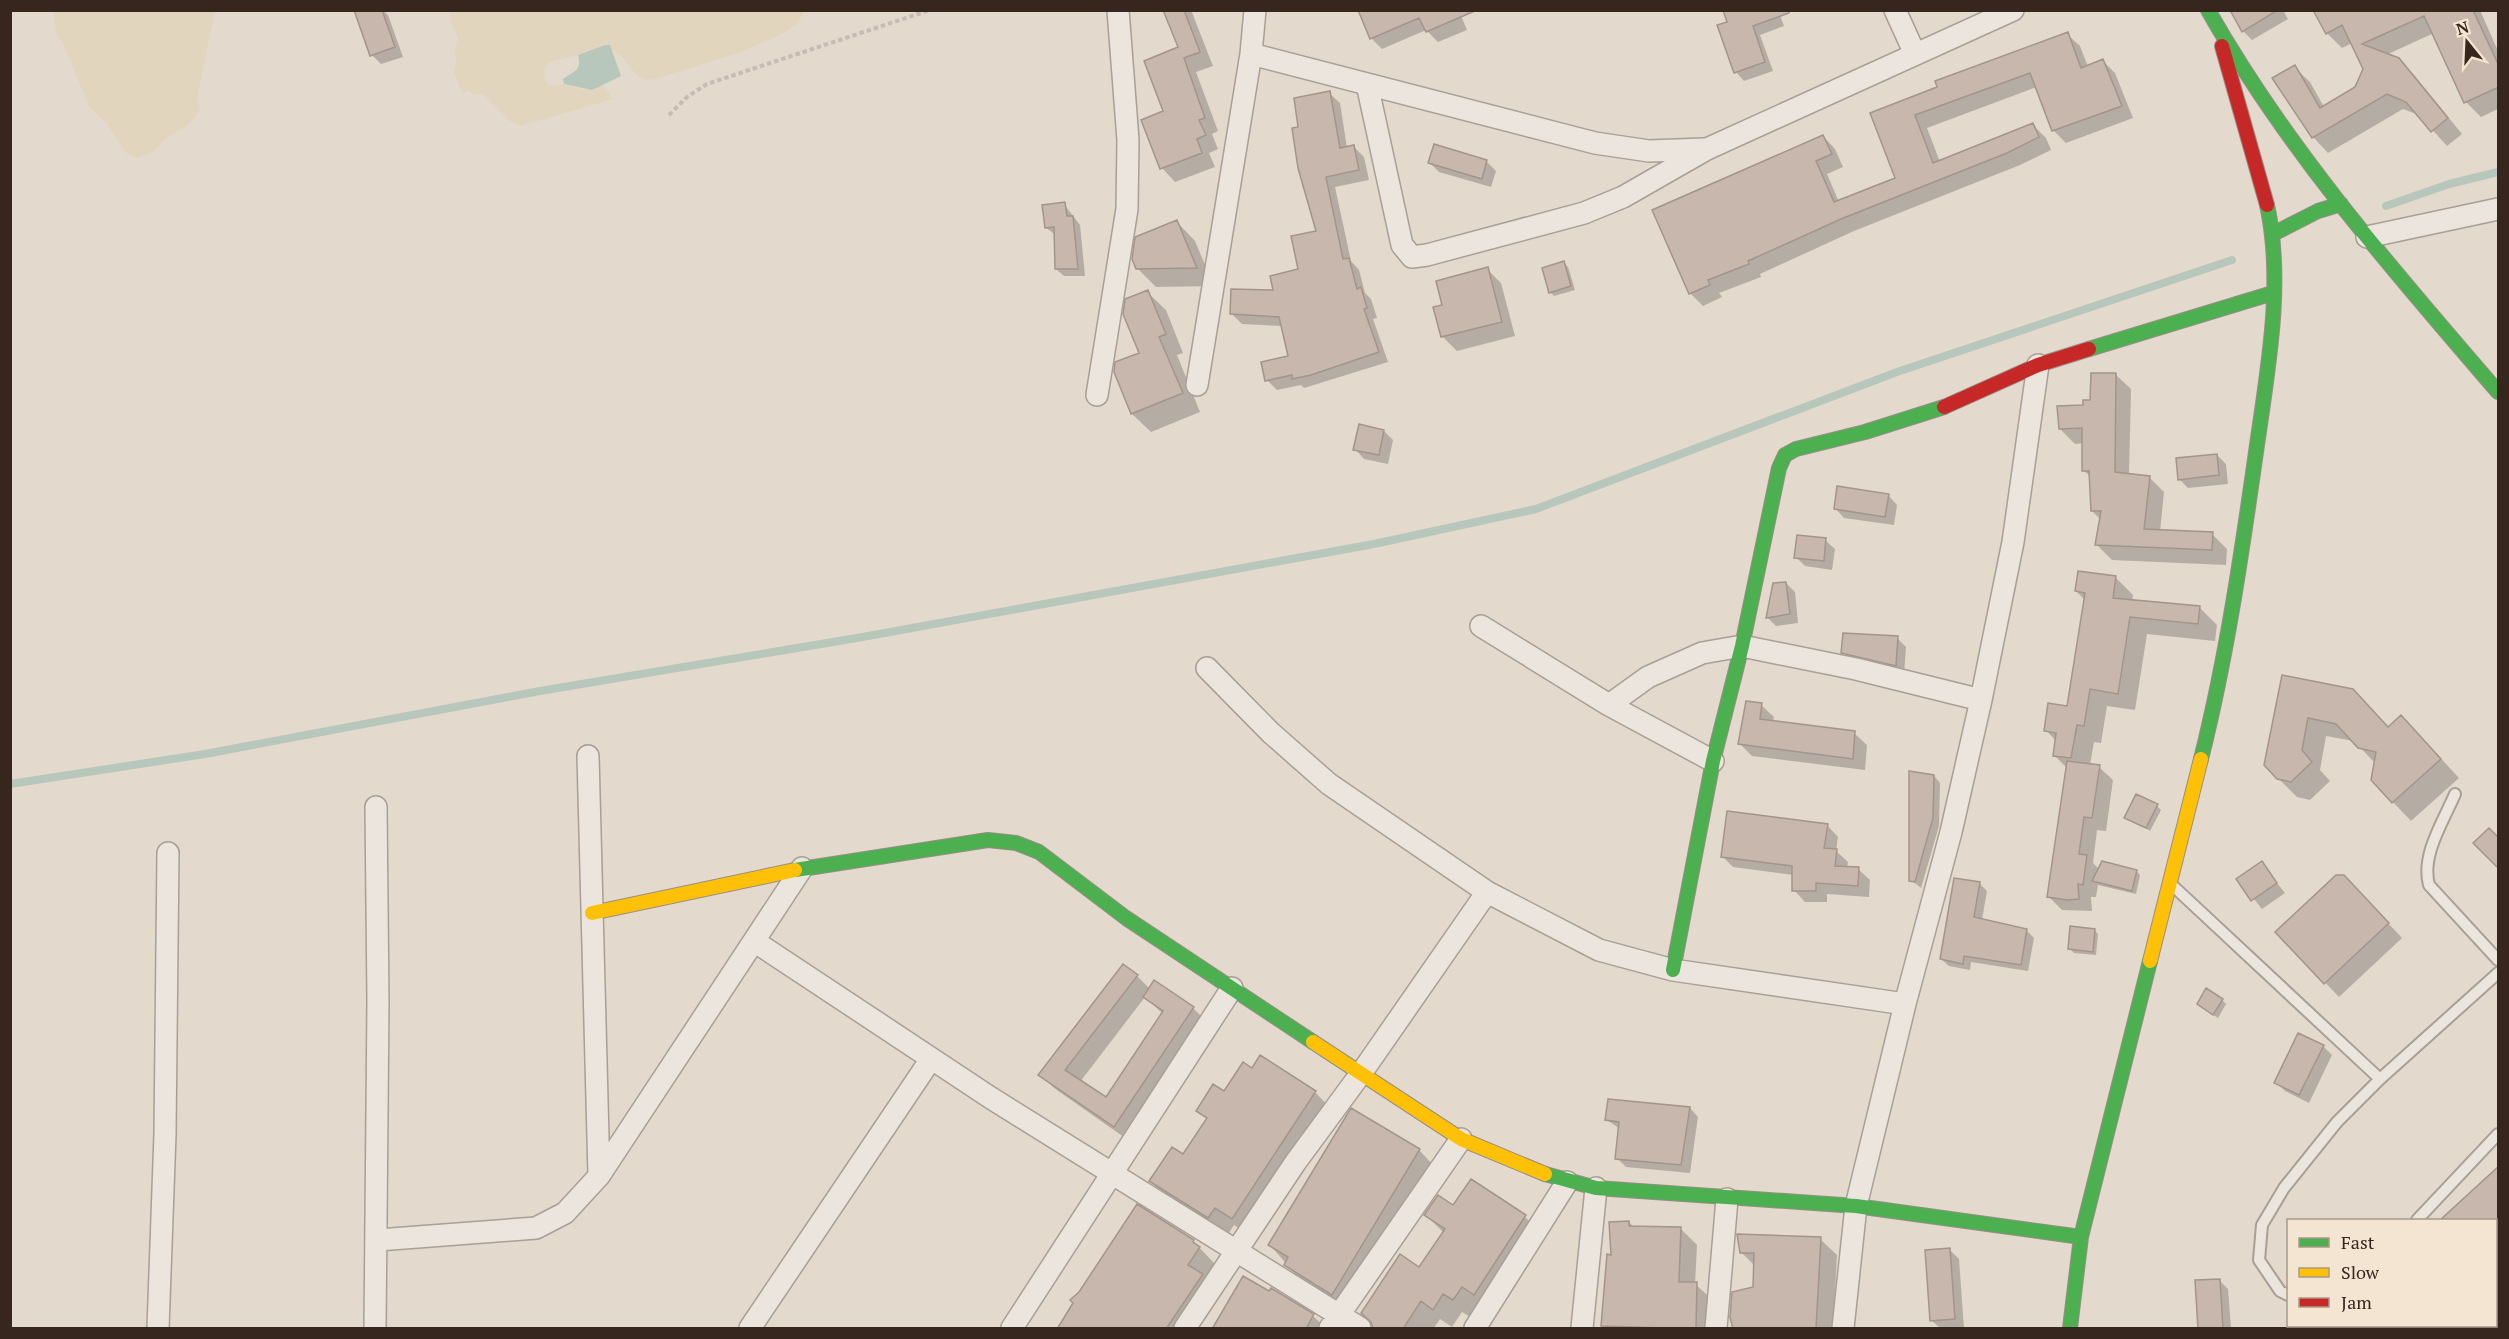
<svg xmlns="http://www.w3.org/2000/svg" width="2509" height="1339" font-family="'PT Serif',serif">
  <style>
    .farmland { fill: #e2d5bd }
    .water { fill: #b8c7bb }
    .shadow { fill: #0003; fill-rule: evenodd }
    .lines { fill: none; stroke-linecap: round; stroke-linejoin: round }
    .stream { stroke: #b8c7bb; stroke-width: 8 }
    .building { fill: #c7b7ad; stroke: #a3948c; stroke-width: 1.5 }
    .lane-casing { stroke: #a89f96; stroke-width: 14 }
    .street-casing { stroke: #a89f96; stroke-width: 24 }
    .fast-casing { stroke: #988e86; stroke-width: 16 }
    .slow-casing { stroke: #988e86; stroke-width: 16 }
    .jam-casing { stroke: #988e86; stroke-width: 16 }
    .path { stroke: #c4bcb5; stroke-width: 4; stroke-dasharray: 4.5 3; stroke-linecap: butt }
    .lane { stroke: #ebe5de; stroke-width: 10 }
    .street { stroke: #ebe5de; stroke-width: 21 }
    .fast { stroke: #4caf50; stroke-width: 14 }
    .slow { stroke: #ffc107; stroke-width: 14 }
    .jam { stroke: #c62828; stroke-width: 14 }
  </style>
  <rect width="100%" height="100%" fill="#e3d9cc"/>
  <path class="farmland" d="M 450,10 L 805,11 L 796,24 L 784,33 L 738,53 L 655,79 L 646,80 L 637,75 L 619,54 L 605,45 L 578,55 L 549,62 L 544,72 L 546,83 L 550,86 L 564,84 L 584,90 L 603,85 L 613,99 L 520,126 L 510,121 L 483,94 L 474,95 L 468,91 L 462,93 L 454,72 L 457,59 L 454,54 L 458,38 L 450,20 Z
    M 53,11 L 215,11 L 197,99 L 200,109 L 195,117 L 188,125 L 166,138 L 152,153 L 136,158 L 130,155 L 124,150 L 107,124 L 89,106 L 62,41 L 57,36 Z"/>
  <path class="water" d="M 605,45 L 610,45 L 621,76 L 592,90 L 564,84 L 563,79 C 575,71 582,70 578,55 Z"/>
  <path class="shadow" d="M 367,10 L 383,10 L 388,15 L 403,57 L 381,64 L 372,55 Z
    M 1165,10 L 1191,10 L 1213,66 L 1196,72 L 1218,131 L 1212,134 L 1218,149 L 1209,153 L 1215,167 L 1175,182 L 1162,168 L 1143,120 L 1165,112 L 1180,48 Z
    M 1360,10 L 1459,11 L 1467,30 L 1438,42 L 1426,30 L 1382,49 L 1371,38 Z
    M 1778,10 L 1784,26 L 1760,35 L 1773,71 L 1744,81 L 1736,72 L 1719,26 Z
    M 2232,10 L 2283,10 L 2288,19 L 2252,40 L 2243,31 Z
    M 2315,10 L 2480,10 L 2498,51 L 2498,109 L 2481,117 L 2466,102 L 2434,33 L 2386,55 L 2398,60 L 2414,75 L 2462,134 L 2447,146 L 2419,115 L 2403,109 L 2328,153 L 2313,137 L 2294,67 L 2310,82 L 2324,107 L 2357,88 L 2364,69 L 2352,43 L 2342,48 L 2327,33 Z
    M 2067,34 L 2080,46 L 2088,67 L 2103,61 L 2115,73 L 2133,118 L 2066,143 L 2053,130 L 2037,87 L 1927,128 L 1940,162 L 2033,125 L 2046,138 L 2051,150 L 2020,165 L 1854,231 L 1760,274 L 1761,277 L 1719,293 L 1722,297 L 1703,306 L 1690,293 L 1823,136 L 1835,149 L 1843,167 L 1827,174 L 1839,202 L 1897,179 L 1872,114 Z
    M 1329,93 L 1340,103 L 1347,148 L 1354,147 L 1364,157 L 1369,180 L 1335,187 L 1351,261 L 1359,270 L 1365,293 L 1371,299 L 1377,318 L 1373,319 L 1388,362 L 1304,388 L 1301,385 L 1277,390 L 1267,380 L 1289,357 L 1282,326 L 1242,324 L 1232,314 L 1275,292 L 1299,271 L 1318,232 L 1300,128 Z
    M 1487,162 L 1496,171 L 1491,187 L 1439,172 L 1430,163 Z
    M 1064,204 L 1080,225 L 1085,276 L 1064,276 L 1056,269 L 1056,235 L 1046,228 Z
    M 1177,222 L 1195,241 L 1214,286 L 1156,287 L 1137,268 Z
    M 1564,263 L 1568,267 L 1575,290 L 1554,296 L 1550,292 Z
    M 1487,269 L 1501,283 L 1515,336 L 1457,351 L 1443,337 L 1435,308 L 1444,306 Z
    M 1147,292 L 1166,310 L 1183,353 L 1177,355 L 1200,412 L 1151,432 L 1132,414 Z
    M 2115,374 L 2131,389 L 2129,475 L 2149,477 L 2164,492 L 2160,532 L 2212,534 L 2227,549 L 2226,565 L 2112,560 L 2097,545 L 2101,520 L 2092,511 L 2091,477 L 2083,470 L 2084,443 L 2075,444 L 2060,429 L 2092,401 Z
    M 1384,431 L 1393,440 L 1388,464 L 1364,459 L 1355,449 Z
    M 2217,455 L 2226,464 L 2228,484 L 2188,488 L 2179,479 Z
    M 1888,495 L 1897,505 L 1894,525 L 1844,518 L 1835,508 Z
    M 1825,540 L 1835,549 L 1832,570 L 1805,566 L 1796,557 Z
    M 2115,577 L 2133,595 L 2132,601 L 2199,607 L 2217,625 L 2215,641 L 2147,634 L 2135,710 L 2107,706 L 2101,743 L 2094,742 L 2090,765 L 2099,767 L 2113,780 L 2106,831 L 2097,830 L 2093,863 L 2100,870 L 2136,871 L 2140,875 L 2136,894 L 2098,885 L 2096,897 L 2091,897 L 2092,911 L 2062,910 L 2049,897 L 2067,768 L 2054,755 L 2056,741 L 2046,730 L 2068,708 L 2085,600 L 2076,591 Z
    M 1786,583 L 1795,592 L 1798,623 L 1776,626 L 1767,617 Z
    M 1897,638 L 1906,647 L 1904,674 L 1852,662 L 1843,652 Z
    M 2283,676 L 2389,729 L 2420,736 L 2459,778 L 2411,821 L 2372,780 L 2375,763 L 2354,741 L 2326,736 L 2320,770 L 2330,781 L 2310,800 L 2297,797 L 2278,778 Z
    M 1761,705 L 1774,717 L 1773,722 L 1854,733 L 1867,745 L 1865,770 L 1752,756 L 1740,744 Z
    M 1934,776 L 1940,783 L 1939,826 L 1921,888 L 1911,880 Z
    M 2157,806 L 2161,810 L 2150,831 L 2126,817 Z
    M 1827,825 L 1838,837 L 1836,851 L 1848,862 L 1847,868 L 1858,869 L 1870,880 L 1869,897 L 1827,894 L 1827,902 L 1805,902 L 1794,890 L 1794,875 L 1733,867 L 1722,856 Z
    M 2261,863 L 2285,893 L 2262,909 L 2238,879 Z
    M 1979,883 L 1987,891 L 1982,920 L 2026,930 L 2034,938 L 2028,971 L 1971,962 L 1970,970 L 1949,966 L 1941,959 Z
    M 2358,891 L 2402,938 L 2339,997 L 2277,932 Z
    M 2094,930 L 2098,934 L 2096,955 L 2074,953 L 2070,949 Z
    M 1137,976 L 1150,989 L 1193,1008 L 1207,1022 L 1128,1140 L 1054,1088 L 1040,1074 ZM 1145,997 L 1163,1014 L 1107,1100 L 1080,1082 Z
    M 2222,1000 L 2226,1004 L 2218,1018 L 2203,1008 Z
    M 2323,1046 L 2332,1055 L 2309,1103 L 2285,1091 L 2276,1082 Z
    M 1252,1070 L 1315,1092 L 1333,1111 L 1251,1236 L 1234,1225 L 1227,1236 L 1169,1200 L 1151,1181 L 1184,1157 L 1208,1120 L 1198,1110 L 1225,1094 Z
    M 1690,1108 L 1698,1117 L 1690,1173 L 1626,1167 L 1617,1158 L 1620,1129 L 1607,1120 Z
    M 1419,1150 L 1437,1169 L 1351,1313 L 1304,1284 L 1270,1245 Z
    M 2498,1168 L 2498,1295 L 2496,1298 L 2496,1220 Z
    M 1471,1181 L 1525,1217 L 1544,1235 L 1472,1318 L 1462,1312 L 1452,1327 L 1440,1319 L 1434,1328 L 1372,1328 L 1373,1323 L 1420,1269 L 1444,1233 L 1426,1215 L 1454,1207 Z
    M 1629,1222 L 1634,1227 L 1680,1228 L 1697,1245 L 1695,1284 L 1713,1300 L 1712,1328 L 1602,1328 L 1609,1256 L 1612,1256 Z
    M 1820,1239 L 1837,1255 L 1833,1328 L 1734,1328 L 1754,1288 L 1755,1266 L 1741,1252 Z
    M 1193,1241 L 1216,1265 L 1194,1328 L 1058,1328 Z
    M 1949,1249 L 1959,1259 L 1964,1328 L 1940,1328 L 1932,1321 Z
    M 2219,1280 L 2228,1289 L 2231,1328 L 2200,1328 Z
    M 1272,1290 L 1313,1316 L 1326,1328 L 1214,1328 Z"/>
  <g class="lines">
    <path class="stream" d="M 2386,206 L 2449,184 L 2498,172
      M 10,784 L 205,754 L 540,691 L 857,638 L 1374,544 L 1536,509 L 1897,372 L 2232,260"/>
  </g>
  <path class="building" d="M 354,10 L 382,10 L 395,47 L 370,56 Z
    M 1163,10 L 1184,10 L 1200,52 L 1184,58 L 1205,118 L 1199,120 L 1206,135 L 1197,139 L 1202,153 L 1160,169 L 1141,120 L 1163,111 L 1144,61 L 1178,47 Z
    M 1358,10 L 1477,10 L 1426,32 L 1419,18 L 1370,39 Z
    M 1723,10 L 1789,10 L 1789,13 L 1753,26 L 1765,62 L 1734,73 L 1717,25 L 1727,22 Z
    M 2230,10 L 2278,10 L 2242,32 Z
    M 2313,10 L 2473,10 L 2499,66 L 2499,87 L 2464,103 L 2424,16 L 2362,44 L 2399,58 L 2448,118 L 2431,132 L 2406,102 L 2387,94 L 2312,138 L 2272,78 L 2295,65 L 2320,108 L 2355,87 L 2363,69 L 2342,25 L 2326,34 Z
    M 2068,32 L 2081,68 L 2103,59 L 2122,106 L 2052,131 L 2030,73 L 1915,115 L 1933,163 L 2033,123 L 2039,137 L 2007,153 L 1841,219 L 1748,261 L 1749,264 L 1708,280 L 1710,285 L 1689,294 L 1652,210 L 1823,135 L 1832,154 L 1816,161 L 1834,202 L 1895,178 L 1870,113 L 1937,87 L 1935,81 Z
    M 1330,91 L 1340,148 L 1354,145 L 1359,170 L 1326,177 L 1343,259 L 1349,258 L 1357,289 L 1361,287 L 1367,308 L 1364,309 L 1379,352 L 1311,375 L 1292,379 L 1292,375 L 1265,381 L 1261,362 L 1288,356 L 1279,317 L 1230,314 L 1231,289 L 1273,290 L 1270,276 L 1298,269 L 1291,236 L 1316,231 L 1298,168 L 1292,128 L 1298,127 L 1294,98 Z
    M 1434,144 L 1487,160 L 1482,179 L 1428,163 Z
    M 1065,202 L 1067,216 L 1073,216 L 1078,269 L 1055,269 L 1054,227 L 1045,228 L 1042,205 Z
    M 1177,220 L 1197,268 L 1136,269 L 1132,259 L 1135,237 Z
    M 1564,261 L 1571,286 L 1549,293 L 1542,268 Z
    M 1488,267 L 1502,322 L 1441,337 L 1433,307 L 1442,305 L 1436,281 Z
    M 1148,290 L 1166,334 L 1159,337 L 1183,393 L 1131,414 L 1114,372 L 1115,362 L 1139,353 L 1123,314 L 1125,299 Z
    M 2091,373 L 2116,373 L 2115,472 L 2150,476 L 2144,529 L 2213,532 L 2212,550 L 2095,545 L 2101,511 L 2091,511 L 2089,471 L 2082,471 L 2082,428 L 2059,429 L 2057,406 L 2083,405 L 2083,400 L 2090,400 Z
    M 1359,424 L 1384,430 L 1379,455 L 1353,450 Z
    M 2217,454 L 2219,475 L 2178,480 L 2176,458 Z
    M 1837,486 L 1889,494 L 1885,517 L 1834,509 Z
    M 1797,535 L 1826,538 L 1824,561 L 1794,558 Z
    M 2078,571 L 2116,576 L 2113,598 L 2200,606 L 2198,624 L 2130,617 L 2118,694 L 2090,689 L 2084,726 L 2077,725 L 2071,758 L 2053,756 L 2056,733 L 2044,731 L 2048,703 L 2067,706 L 2085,593 L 2075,591 Z
    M 1786,582 L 1790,614 L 1766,618 L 1773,583 Z
    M 1843,633 L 1898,636 L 1896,666 L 1841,653 Z
    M 2282,675 L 2353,689 L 2388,727 L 2401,715 L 2441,759 L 2392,803 L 2371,780 L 2376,752 L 2358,748 L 2336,724 L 2308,718 L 2302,750 L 2312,762 L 2291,782 L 2277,779 L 2264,765 Z
    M 1746,701 L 1762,703 L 1760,719 L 1855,731 L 1853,759 L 1738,744 Z
    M 2067,761 L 2100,765 L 2092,818 L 2084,817 L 2079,854 L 2087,855 L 2083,885 L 2078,884 L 2079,899 L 2067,900 L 2047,897 Z
    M 1909,771 L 1934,775 L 1933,818 L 1915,882 L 1909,881 Z
    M 2136,794 L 2158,804 L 2146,828 L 2124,818 Z
    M 1727,811 L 1828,824 L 1824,848 L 1837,849 L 1835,866 L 1859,867 L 1858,886 L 1816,883 L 1816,891 L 1792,891 L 1792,866 L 1721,857 Z
    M 2489,828 L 2499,838 L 2499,869 L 2473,843 Z
    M 2102,861 L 2137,870 L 2132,891 L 2092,881 Z
    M 2262,861 L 2277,883 L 2251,901 L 2236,879 Z
    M 2336,875 L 2344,875 L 2389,923 L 2324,984 L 2275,932 Z
    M 1954,878 L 1980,882 L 1974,917 L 2027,929 L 2021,965 L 1964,956 L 1963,964 L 1940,959 Z
    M 2070,926 L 2095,929 L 2093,952 L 2068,949 Z
    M 1123,964 L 1138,975 L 1065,1070 L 1106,1097 L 1163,1011 L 1143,997 L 1154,980 L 1194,1007 L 1114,1127 L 1038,1075 Z
    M 2206,988 L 2223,999 L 2213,1015 L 2197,1004 Z
    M 2298,1033 L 2324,1045 L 2299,1095 L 2274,1083 Z
    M 1260,1055 L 1316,1091 L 1232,1219 L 1215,1208 L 1208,1218 L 1149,1181 L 1172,1147 L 1183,1154 L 1207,1118 L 1196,1111 L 1213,1084 L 1224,1091 L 1243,1062 L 1252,1068 Z
    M 1608,1099 L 1690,1107 L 1681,1165 L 1615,1159 L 1619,1122 L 1605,1120 Z
    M 1351,1108 L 1420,1149 L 1332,1295 L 1284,1265 L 1288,1257 L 1268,1245 Z
    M 2499,1166 L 2499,1221 L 2439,1221 Z
    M 1471,1179 L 1526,1215 L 1489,1272 L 1474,1295 L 1462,1287 L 1453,1300 L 1443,1294 L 1433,1310 L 1421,1301 L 1403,1329 L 1373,1329 L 1371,1322 L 1361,1313 L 1400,1254 L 1419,1267 L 1445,1229 L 1424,1215 L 1438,1195 L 1453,1205 Z
    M 1137,1204 L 1194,1240 L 1193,1242 L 1200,1247 L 1188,1265 L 1203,1274 L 1166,1329 L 1057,1329 L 1073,1303 L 1070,1300 L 1079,1292 Z
    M 1629,1221 L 1629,1226 L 1681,1227 L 1679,1282 L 1697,1282 L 1696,1329 L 1601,1326 L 1607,1254 L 1611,1255 L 1609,1222 Z
    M 1737,1234 L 1821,1237 L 1816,1329 L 1733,1329 L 1730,1317 L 1732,1292 L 1753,1287 L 1754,1253 L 1740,1253 Z
    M 1950,1248 L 1955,1319 L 1930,1321 L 1925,1250 Z
    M 1243,1276 L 1269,1291 L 1271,1288 L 1314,1314 L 1306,1329 L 1212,1329 Z
    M 2220,1279 L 2223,1329 L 2198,1329 L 2195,1280 Z"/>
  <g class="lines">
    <defs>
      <path id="lane" d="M 2455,794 C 2443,822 2421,855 2429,885 L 2498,960
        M 2172,885 L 2380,1079
        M 2417,1220 L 2498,1134
        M 2288,1295 L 2280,1291 L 2259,1260 L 2262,1225 L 2284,1188 L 2337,1122 L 2380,1079 L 2498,973"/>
      <path id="street" d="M 1895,10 L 1915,54
        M 1251,54 L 1595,143 L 1649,151 L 1704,149
        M 1367,84 L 1402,245 L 1412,257 L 1427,255 L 1584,213 L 1623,197 L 1707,149 L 2013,10
        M 2367,237 L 2498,209
        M 1197,385 L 1251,54 L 1255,10
        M 1097,395 L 1127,209 L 1128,140 L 1118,10
        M 1481,626 L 1609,705 L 1713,761
        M 1207,668 L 1271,733 L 1329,784 L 1487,892 L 1599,950 L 1673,970 L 1905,1004
        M 1609,705 L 1648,677 L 1702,653 L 1742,646 L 1856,669 L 1981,700
        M 588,756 L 599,1176
        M 754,941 L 991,1098 L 1360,1328
        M 378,1240 L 536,1228 L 565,1213 L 599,1176 L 802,868
        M 158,1328 L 165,1134 L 168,853
        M 375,1328 L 378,1002 L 376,807
        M 750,1328 L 931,1059
        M 1012,1328 L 1232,988
        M 1185,1328 L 1295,1163 L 1362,1072 L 1487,892
        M 1330,1328 L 1461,1139
        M 1475,1328 L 1567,1182
        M 1582,1328 L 1596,1188
        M 1716,1328 L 1727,1199
        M 1843,1328 L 1856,1206 L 1905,1004 L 1951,832 L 1981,700 L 2013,542 L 2038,365"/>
      <path id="fast" d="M 2208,10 C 2288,151 2393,270 2498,392
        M 2273,234 L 2318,211 L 2341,204
        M 2089,349 L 2273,293
        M 2201,759 C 2227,656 2242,551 2257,445 C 2268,368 2284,282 2267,205
        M 795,870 L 988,840 L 1016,843 L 1039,852 L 1126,918 L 1313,1042
        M 1673,970 L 1713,761 L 1742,646 L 1779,468 L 1785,455 L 1796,449 L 1865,432 L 1944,407
        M 1545,1174 L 1596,1188 L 1856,1206 L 2081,1237
        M 2070,1328 L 2081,1237 L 2150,961"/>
      <path id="slow" d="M 592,913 L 795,870
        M 2150,961 L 2201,759
        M 1313,1042 L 1461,1139 L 1545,1174"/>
      <path id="jam" d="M 2222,46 L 2267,205
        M 1944,407 L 2038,365 L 2089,349"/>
    </defs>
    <use href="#lane" class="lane-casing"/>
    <use href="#street" class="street-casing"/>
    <use href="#fast" class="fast-casing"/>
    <use href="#slow" class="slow-casing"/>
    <use href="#jam" class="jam-casing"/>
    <path class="path" d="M 669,115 L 687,97 L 707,84 L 930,10"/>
    <use href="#lane" class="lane"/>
    <use href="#street" class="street"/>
    <use href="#fast" class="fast"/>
    <use href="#slow" class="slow"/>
    <use href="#jam" class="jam"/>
  </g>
  <rect width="2509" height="1339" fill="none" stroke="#36261e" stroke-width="24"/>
  <rect x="2287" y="1219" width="210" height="108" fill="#f4e5d3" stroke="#a8998b" stroke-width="1.5"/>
  <rect x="2299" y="1238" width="30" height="9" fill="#4caf50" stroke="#a8998b" stroke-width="1.5"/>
  <text x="2341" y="1249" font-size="18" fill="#36261e">Fast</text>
  <rect x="2299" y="1268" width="30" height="9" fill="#ffc107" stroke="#a8998b" stroke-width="1.5"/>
  <text x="2341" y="1279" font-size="18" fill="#36261e">Slow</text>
  <rect x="2299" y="1298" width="30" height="9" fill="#c62828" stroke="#a8998b" stroke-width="1.5"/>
  <text x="2341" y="1309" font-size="18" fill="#36261e">Jam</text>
  <g transform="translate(2467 42) rotate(342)" stroke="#f4e5d3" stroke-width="4.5" paint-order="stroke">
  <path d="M0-4.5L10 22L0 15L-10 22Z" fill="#36261e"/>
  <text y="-9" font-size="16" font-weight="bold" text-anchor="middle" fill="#36261e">N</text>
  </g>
</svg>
